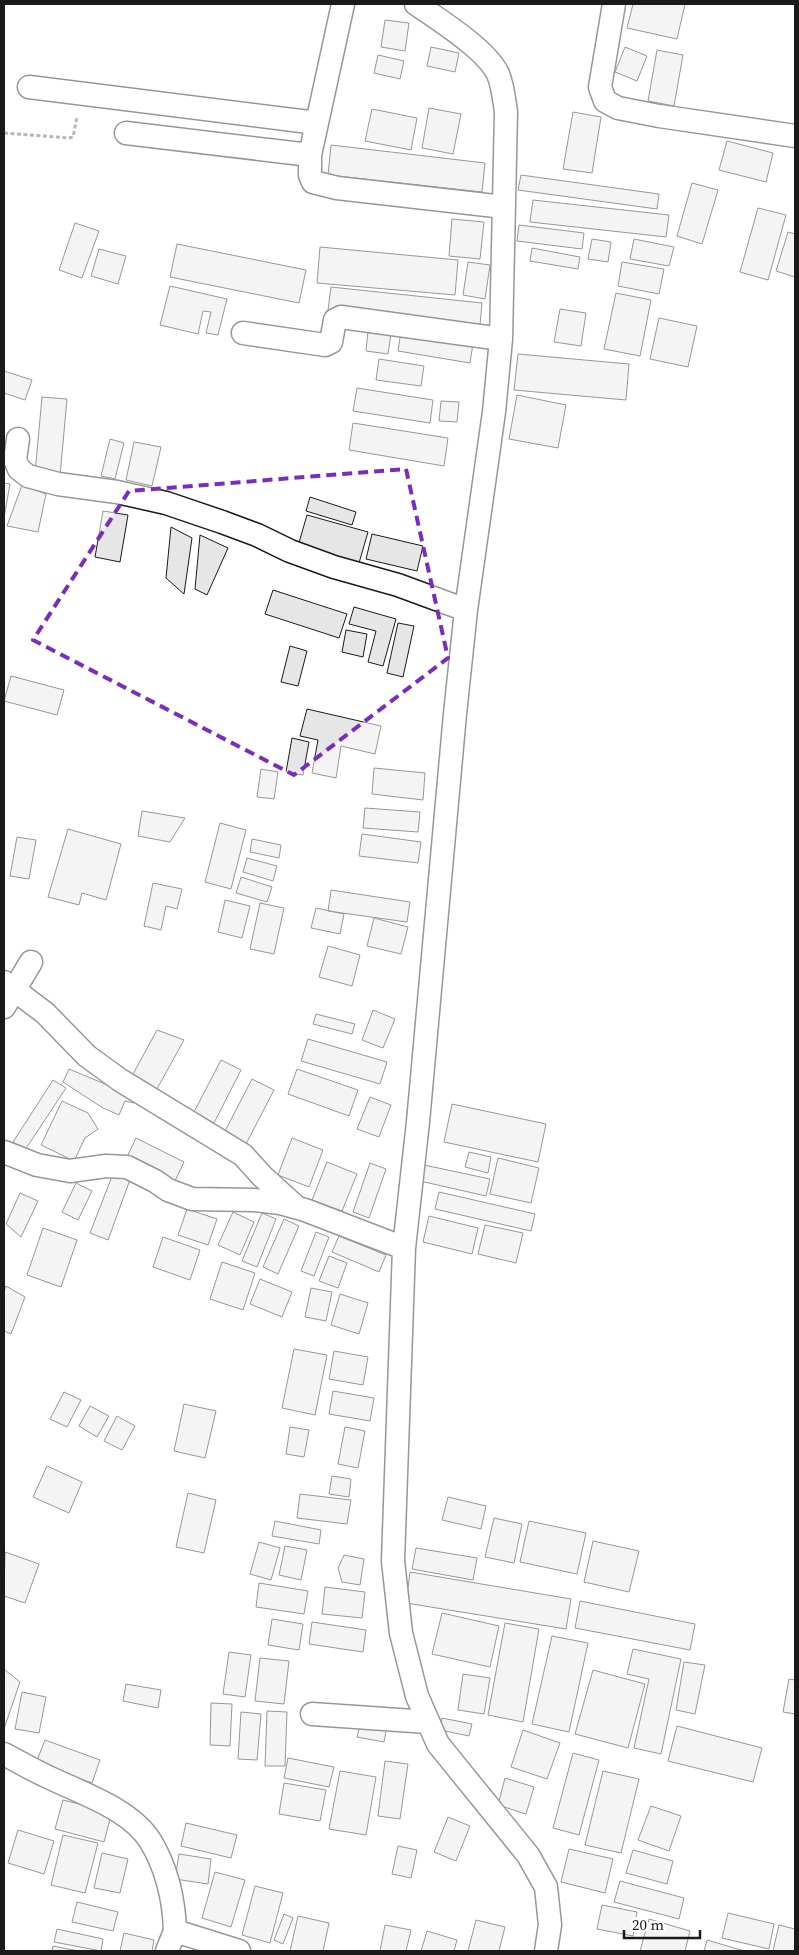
<svg xmlns="http://www.w3.org/2000/svg" width="799" height="1955" font-family="'Source Serif 4',serif">
  <style>
    .building { fill: #e6e6e6; stroke: #1a1a1a }
    .lines { fill: none; stroke-linecap: round; stroke-linejoin: round }
    .street-casing { stroke: #1a1a1a; stroke-width: 25 }
    .path { stroke: #5f5f5f; stroke-width: 3; stroke-dasharray: 4 2.5; stroke-linecap: butt }
    .street { stroke: #fff; stroke-width: 22 }
    .marked { fill: none; stroke: #7b2cbf; stroke-width: 4; stroke-dasharray: 10 6; stroke-linejoin: round }
  </style>
  <rect width="100%" height="100%" fill="#fff"/>
  <path class="building" d="M 633,4 L 685,4 L 677,39 L 627,28 Z
    M 385,20 L 409,23 L 405,51 L 381,47 Z
    M 431,47 L 459,53 L 455,72 L 427,66 Z
    M 625,47 L 647,56 L 637,81 L 615,72 Z
    M 657,50 L 683,55 L 674,106 L 648,101 Z
    M 378,55 L 404,61 L 400,79 L 374,73 Z
    M 429,108 L 461,114 L 453,154 L 422,148 Z
    M 372,109 L 417,118 L 411,150 L 365,141 Z
    M 573,112 L 601,117 L 592,173 L 563,169 Z
    M 727,141 L 773,153 L 766,182 L 719,170 Z
    M 331,145 L 485,163 L 482,192 L 328,175 Z
    M 521,175 L 659,194 L 657,209 L 518,190 Z
    M 692,183 L 718,190 L 702,244 L 677,236 Z
    M 533,200 L 669,215 L 666,237 L 530,222 Z
    M 758,208 L 786,215 L 768,280 L 740,272 Z
    M 452,219 L 484,222 L 480,259 L 449,256 Z
    M 75,223 L 99,231 L 82,278 L 59,270 Z
    M 519,225 L 584,233 L 582,249 L 517,241 Z
    M 788,232 L 795,234 L 795,277 L 776,271 Z
    M 592,239 L 611,242 L 608,262 L 588,259 Z
    M 634,239 L 674,247 L 669,266 L 630,259 Z
    M 177,244 L 306,270 L 299,303 L 170,277 Z
    M 320,247 L 458,260 L 455,295 L 317,283 Z
    M 532,248 L 580,257 L 578,269 L 530,261 Z
    M 99,249 L 126,256 L 118,284 L 91,276 Z
    M 468,262 L 490,265 L 485,299 L 463,295 Z
    M 622,262 L 664,269 L 659,294 L 618,286 Z
    M 170,286 L 227,299 L 218,335 L 206,333 L 211,312 L 203,311 L 198,334 L 160,325 Z
    M 331,287 L 482,303 L 480,325 L 328,310 Z
    M 616,293 L 651,300 L 640,356 L 604,349 Z
    M 560,309 L 586,313 L 581,346 L 554,342 Z
    M 659,318 L 697,326 L 688,367 L 650,359 Z
    M 368,331 L 391,334 L 388,354 L 366,351 Z
    M 401,331 L 473,344 L 470,363 L 398,351 Z
    M 518,354 L 629,364 L 626,400 L 514,390 Z
    M 379,359 L 424,366 L 421,386 L 376,380 Z
    M 4,371 L 32,380 L 25,400 L 4,393 Z
    M 357,388 L 433,400 L 430,423 L 353,411 Z
    M 517,395 L 566,405 L 558,448 L 509,439 Z
    M 42,397 L 67,399 L 60,476 L 35,473 Z
    M 441,401 L 459,402 L 457,422 L 439,421 Z
    M 353,423 L 448,438 L 444,466 L 349,450 Z
    M 110,439 L 124,443 L 115,479 L 101,476 Z
    M 134,442 L 161,447 L 152,486 L 126,480 Z
    M 4,483 L 10,484 L 4,518 Z
    M 22,485 L 46,494 L 38,532 L 7,526 Z
    M 310,497 L 356,512 L 352,525 L 306,511 Z
    M 103,511 L 128,515 L 120,562 L 95,557 Z
    M 307,515 L 368,532 L 359,563 L 298,546 Z
    M 171,527 L 192,538 L 184,594 L 166,578 Z
    M 372,534 L 423,546 L 417,571 L 366,559 Z
    M 200,535 L 228,548 L 207,595 L 195,589 Z
    M 273,590 L 347,614 L 339,638 L 265,614 Z
    M 354,607 L 396,619 L 383,666 L 368,662 L 376,631 L 349,624 Z
    M 398,623 L 414,626 L 403,677 L 387,673 Z
    M 346,630 L 367,634 L 363,657 L 342,652 Z
    M 290,646 L 307,651 L 298,686 L 281,682 Z
    M 11,676 L 64,690 L 57,715 L 4,701 Z
    M 307,709 L 381,726 L 375,754 L 341,746 L 336,778 L 312,773 L 318,740 L 300,736 Z
    M 292,738 L 309,742 L 303,775 L 286,772 Z
    M 374,768 L 425,773 L 423,800 L 372,794 Z
    M 261,769 L 278,772 L 274,799 L 257,797 Z
    M 365,808 L 420,812 L 418,832 L 363,828 Z
    M 142,811 L 185,818 L 170,842 L 138,836 Z
    M 220,823 L 246,830 L 231,889 L 205,882 Z
    M 68,829 L 121,844 L 106,900 L 82,893 L 79,905 L 48,897 Z
    M 362,834 L 421,842 L 418,863 L 359,856 Z
    M 17,837 L 36,840 L 29,879 L 10,876 Z
    M 252,839 L 281,845 L 279,858 L 250,852 Z
    M 247,858 L 277,866 L 273,881 L 243,872 Z
    M 241,877 L 272,887 L 267,902 L 236,893 Z
    M 153,883 L 182,889 L 177,909 L 166,906 L 161,930 L 144,926 Z
    M 331,890 L 410,902 L 407,922 L 328,911 Z
    M 225,900 L 250,906 L 242,938 L 218,932 Z
    M 260,903 L 284,908 L 274,954 L 250,949 Z
    M 316,908 L 344,914 L 340,934 L 311,928 Z
    M 374,918 L 408,927 L 401,954 L 367,946 Z
    M 328,946 L 360,955 L 352,986 L 319,977 Z
    M 373,1010 L 395,1019 L 383,1048 L 362,1040 Z
    M 316,1014 L 355,1024 L 352,1034 L 313,1024 Z
    M 157,1030 L 184,1040 L 157,1089 L 132,1076 Z
    M 308,1039 L 387,1062 L 380,1084 L 301,1061 Z
    M 221,1060 L 241,1070 L 214,1123 L 194,1112 Z
    M 69,1069 L 136,1097 L 134,1103 L 125,1101 L 119,1115 L 103,1108 L 63,1082 Z
    M 297,1069 L 358,1090 L 349,1116 L 288,1094 Z
    M 252,1079 L 274,1090 L 246,1144 L 224,1133 Z
    M 53,1080 L 66,1088 L 25,1150 L 13,1142 Z
    M 370,1097 L 391,1105 L 379,1137 L 357,1129 Z
    M 62,1101 L 88,1113 L 98,1129 L 85,1138 L 74,1161 L 41,1145 Z
    M 452,1104 L 546,1124 L 538,1162 L 444,1142 Z
    M 136,1138 L 184,1162 L 174,1183 L 126,1159 Z
    M 292,1138 L 323,1150 L 309,1187 L 278,1175 Z
    M 469,1152 L 491,1157 L 488,1173 L 465,1167 Z
    M 498,1158 L 539,1168 L 531,1203 L 490,1194 Z
    M 327,1162 L 357,1174 L 342,1211 L 312,1200 Z
    M 370,1163 L 386,1169 L 369,1218 L 353,1212 Z
    M 424,1165 L 490,1179 L 486,1196 L 420,1181 Z
    M 114,1171 L 131,1177 L 108,1240 L 90,1233 Z
    M 76,1183 L 92,1191 L 78,1220 L 62,1212 Z
    M 439,1192 L 535,1214 L 531,1231 L 435,1209 Z
    M 20,1193 L 38,1201 L 21,1237 L 6,1224 Z
    M 187,1209 L 217,1219 L 208,1245 L 178,1235 Z
    M 233,1212 L 254,1222 L 240,1255 L 218,1245 Z
    M 262,1213 L 276,1219 L 257,1267 L 242,1261 Z
    M 429,1216 L 478,1228 L 472,1254 L 423,1242 Z
    M 284,1219 L 299,1226 L 278,1274 L 263,1267 Z
    M 485,1225 L 523,1233 L 516,1263 L 478,1254 Z
    M 43,1228 L 77,1240 L 61,1287 L 27,1275 Z
    M 316,1232 L 329,1237 L 314,1276 L 301,1271 Z
    M 339,1236 L 386,1255 L 379,1272 L 332,1252 Z
    M 163,1237 L 200,1250 L 190,1280 L 153,1267 Z
    M 329,1256 L 347,1263 L 338,1288 L 319,1281 Z
    M 222,1262 L 255,1273 L 243,1310 L 210,1299 Z
    M 260,1279 L 292,1292 L 282,1317 L 250,1304 Z
    M 6,1286 L 25,1297 L 11,1334 L 4,1331 L 4,1291 Z
    M 311,1288 L 332,1292 L 326,1321 L 305,1317 Z
    M 340,1294 L 368,1303 L 359,1334 L 331,1325 Z
    M 294,1349 L 327,1355 L 315,1415 L 282,1408 Z
    M 334,1351 L 368,1357 L 363,1385 L 329,1379 Z
    M 333,1391 L 374,1398 L 370,1421 L 329,1414 Z
    M 64,1392 L 81,1400 L 67,1427 L 50,1419 Z
    M 184,1404 L 216,1411 L 205,1458 L 174,1451 Z
    M 90,1406 L 109,1416 L 97,1437 L 79,1426 Z
    M 117,1416 L 135,1426 L 122,1450 L 104,1441 Z
    M 290,1427 L 309,1430 L 304,1457 L 286,1454 Z
    M 345,1427 L 365,1431 L 358,1468 L 338,1464 Z
    M 47,1466 L 82,1482 L 69,1513 L 33,1497 Z
    M 332,1476 L 351,1479 L 349,1497 L 329,1494 Z
    M 188,1493 L 216,1500 L 204,1553 L 176,1547 Z
    M 300,1494 L 351,1500 L 347,1524 L 297,1518 Z
    M 448,1497 L 486,1506 L 481,1529 L 442,1520 Z
    M 494,1518 L 522,1524 L 514,1563 L 485,1557 Z
    M 275,1521 L 321,1530 L 319,1544 L 272,1536 Z
    M 529,1521 L 586,1533 L 577,1574 L 520,1562 Z
    M 593,1541 L 639,1551 L 629,1592 L 584,1582 Z
    M 259,1542 L 280,1548 L 271,1580 L 250,1574 Z
    M 285,1546 L 307,1550 L 301,1580 L 279,1575 Z
    M 416,1548 L 477,1558 L 473,1580 L 412,1569 Z
    M 5,1552 L 39,1564 L 25,1603 L 4,1596 Z
    M 344,1555 L 364,1559 L 360,1585 L 342,1582 L 338,1568 Z
    M 410,1572 L 571,1599 L 566,1629 L 406,1603 Z
    M 259,1583 L 308,1591 L 304,1614 L 256,1607 Z
    M 325,1587 L 365,1592 L 362,1618 L 322,1614 Z
    M 580,1601 L 695,1624 L 690,1650 L 575,1628 Z
    M 442,1613 L 499,1626 L 490,1667 L 432,1654 Z
    M 272,1619 L 303,1624 L 299,1650 L 268,1645 Z
    M 312,1622 L 366,1630 L 363,1652 L 309,1644 Z
    M 505,1623 L 539,1629 L 523,1722 L 488,1715 Z
    M 552,1636 L 588,1643 L 569,1732 L 532,1724 Z
    M 633,1649 L 681,1659 L 661,1754 L 634,1748 L 649,1679 L 627,1674 Z
    M 229,1652 L 251,1655 L 245,1697 L 223,1694 Z
    M 260,1658 L 289,1661 L 284,1704 L 255,1701 Z
    M 684,1662 L 705,1665 L 695,1714 L 676,1710 Z
    M 5,1670 L 20,1682 L 4,1729 L 4,1672 Z
    M 593,1670 L 645,1684 L 628,1748 L 575,1734 Z
    M 463,1674 L 490,1678 L 484,1714 L 458,1710 Z
    M 789,1679 L 795,1680 L 795,1714 L 783,1712 Z
    M 126,1684 L 161,1690 L 158,1708 L 123,1701 Z
    M 22,1692 L 46,1697 L 39,1733 L 15,1729 Z
    M 211,1703 L 232,1704 L 230,1746 L 210,1745 Z
    M 267,1711 L 287,1712 L 285,1766 L 265,1766 Z
    M 241,1712 L 261,1714 L 257,1760 L 238,1759 Z
    M 442,1718 L 472,1724 L 469,1736 L 440,1730 Z
    M 361,1721 L 387,1726 L 384,1742 L 357,1737 Z
    M 677,1726 L 762,1748 L 753,1782 L 668,1761 Z
    M 523,1730 L 560,1743 L 547,1779 L 511,1767 Z
    M 45,1740 L 100,1760 L 92,1783 L 36,1763 Z
    M 573,1753 L 599,1760 L 579,1835 L 553,1828 Z
    M 288,1758 L 334,1767 L 329,1787 L 284,1778 Z
    M 385,1761 L 408,1764 L 400,1819 L 378,1816 Z
    M 340,1771 L 376,1777 L 366,1835 L 329,1829 Z
    M 603,1771 L 639,1779 L 621,1853 L 585,1845 Z
    M 505,1778 L 534,1787 L 526,1814 L 498,1805 Z
    M 284,1783 L 326,1790 L 320,1821 L 279,1814 Z
    M 63,1800 L 112,1812 L 104,1842 L 55,1829 Z
    M 651,1806 L 681,1816 L 669,1851 L 638,1840 Z
    M 448,1817 L 470,1826 L 456,1861 L 434,1852 Z
    M 186,1823 L 237,1835 L 231,1858 L 181,1846 Z
    M 18,1830 L 54,1841 L 44,1874 L 8,1863 Z
    M 63,1835 L 98,1843 L 85,1893 L 51,1885 Z
    M 398,1846 L 417,1850 L 411,1878 L 392,1874 Z
    M 569,1849 L 613,1859 L 605,1893 L 561,1882 Z
    M 633,1850 L 673,1861 L 667,1884 L 626,1873 Z
    M 102,1853 L 128,1859 L 120,1893 L 94,1888 Z
    M 179,1854 L 211,1859 L 208,1884 L 175,1879 Z
    M 215,1872 L 245,1880 L 231,1927 L 202,1918 Z
    M 620,1881 L 684,1898 L 679,1919 L 614,1902 Z
    M 255,1886 L 283,1893 L 270,1943 L 242,1935 Z
    M 77,1902 L 118,1912 L 113,1931 L 72,1922 Z
    M 602,1905 L 637,1912 L 633,1936 L 597,1929 Z
    M 728,1913 L 774,1924 L 769,1949 L 722,1938 Z
    M 284,1914 L 293,1918 L 283,1944 L 274,1940 Z
    M 298,1916 L 329,1923 L 323,1951 L 290,1951 Z
    M 649,1919 L 690,1931 L 685,1951 L 640,1951 Z
    M 476,1920 L 505,1927 L 499,1951 L 468,1951 Z
    M 385,1925 L 411,1930 L 406,1951 L 380,1951 Z
    M 779,1925 L 795,1929 L 795,1951 L 773,1951 Z
    M 57,1929 L 103,1939 L 101,1951 L 54,1942 Z
    M 427,1931 L 457,1940 L 454,1951 L 421,1951 Z
    M 124,1933 L 154,1940 L 152,1951 L 120,1951 Z
    M 707,1940 L 744,1951 L 704,1951 Z
    M 53,1946 L 79,1951 L 52,1951 Z"/>
  <g class="lines">
    <defs>
      <path id="street" d="M 343,4 L 310,155 L 310,175 L 313,182 L 337,188 L 504,207
        M 416,4 C 439,20 486,49 498,74 C 503,86 504,99 506,112 L 501,339 L 494,412 L 466,610 L 455,714 L 418,1122 L 404,1248 L 393,1561 L 401,1633 L 417,1696 L 438,1744 L 528,1855 L 546,1887 L 550,1925 L 546,1951
        M 614,4 L 600,87 L 605,101 L 618,108 L 659,116 L 795,136
        M 29,87 L 317,123
        M 126,133 L 310,155
        M 243,333 L 325,345 L 331,342 L 335,320 L 341,317 L 501,339
        M 18,439 L 15,460 L 19,469 L 28,476 L 58,484 L 117,492 L 166,503 L 222,522 L 257,535 L 290,551 L 334,567 L 398,585 L 466,610
        M 4,982 L 45,1013 L 87,1056 L 120,1080 L 243,1155 L 262,1176 L 296,1207
        M 4,1007 L 31,962
        M 4,1152 L 37,1165 L 70,1171 L 106,1166 L 127,1167 L 155,1181 L 168,1190 L 192,1199 L 254,1200 L 280,1203 L 305,1210 L 404,1248
        M 312,1714 L 428,1722
        M 4,1754 C 19,1762 33,1770 48,1777 C 81,1793 131,1809 151,1842 C 167,1869 174,1900 175,1931
        M 167,1951 L 175,1931 L 239,1951"/>
    </defs>
    <use href="#street" class="street-casing"/>
    <path class="path" d="M 4,133 L 69,138 L 73,137 L 77,117"/>
    <use href="#street" class="street"/>
  </g>
  <path d="M0 0H799V1955H0ZM 406,469 L 448,658 L 294,775 L 33,640 L 129,491 Z" fill="#fff" fill-opacity=".55" fill-rule="evenodd"/>
  <path class="marked" d="M 406,469 L 448,658 L 294,775 L 33,640 L 129,491 Z"/>
  <rect width="799" height="1955" fill="none" stroke="#1a1a1a" stroke-width="10"/>
  <path d="M624 1930v8h76v-8" fill="none" stroke="#1a1a1a" stroke-width="2.5"/>
  <text x="632" y="1930" font-size="15" fill="#1a1a1a" stroke="#ffffff" stroke-width="4" paint-order="stroke">20 m</text>
</svg>
